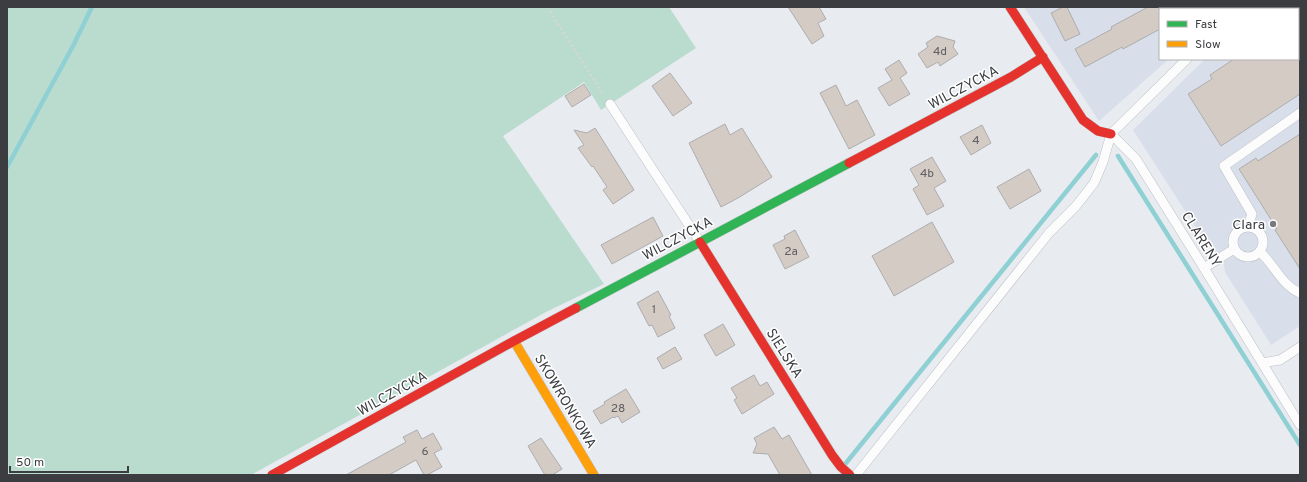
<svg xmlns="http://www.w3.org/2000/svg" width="1307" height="482" font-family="Overpass,sans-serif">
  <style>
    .built { fill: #d8dfea }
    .green { fill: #badccf }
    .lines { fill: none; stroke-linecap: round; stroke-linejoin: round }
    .stream { stroke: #8ed0d3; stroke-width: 4.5 }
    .building { fill: #d4cbc5; stroke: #adadae }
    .lane-casing { stroke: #bec0c4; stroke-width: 10 }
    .fast-casing { stroke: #bec0c4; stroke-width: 10 }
    .slow-casing { stroke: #bec0c4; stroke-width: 10 }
    .jam-casing { stroke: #bec0c4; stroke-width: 10 }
    .path { stroke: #d6d7d9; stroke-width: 2.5; stroke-dasharray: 2 3; stroke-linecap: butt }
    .lane { stroke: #fcfcfd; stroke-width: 9 }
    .fast { stroke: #30b455; stroke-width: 9 }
    .slow { stroke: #ff9f0a; stroke-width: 9 }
    .jam { stroke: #e5322d; stroke-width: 9 }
    .poi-dot { fill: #787a7e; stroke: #fff; stroke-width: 1.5 }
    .labels { text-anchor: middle; stroke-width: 3; stroke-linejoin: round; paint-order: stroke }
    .number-label { font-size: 12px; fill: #616062 }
    .street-label { font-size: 14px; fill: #3b3d41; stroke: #fff }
    .poi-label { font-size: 14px; fill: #3b3d41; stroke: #fff; text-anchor: end }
  </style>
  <rect width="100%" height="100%" fill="#e8ebf0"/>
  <path class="built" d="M 1024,7 L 1232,7 L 1229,9 L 1160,9 L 1160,59 L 1169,59 L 1099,121 Z
    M 1268,7 L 1300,7 L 1300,326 L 1271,345 L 1225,272 L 1224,265 L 1220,258 L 1216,253 L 1209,248 L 1133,130 L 1205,59 L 1298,59 L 1298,9 L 1265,9 Z"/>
  <path class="green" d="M 7,7 L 669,7 L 696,48 L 601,110 L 584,82 L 503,136 L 604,284 L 548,311 L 251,475 L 9,475 L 7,474 Z"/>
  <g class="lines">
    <path class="stream" d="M 1118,156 L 1300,445
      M 7,167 L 73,46 L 92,7
      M 846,463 L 1096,155"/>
  </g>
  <path class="building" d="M 788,7 L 819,7 L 826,19 L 818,23 L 824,36 L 812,44 Z
    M 1063,7 L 1067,7 L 1080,34 L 1065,41 L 1051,13 Z
    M 1148,7 L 1160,7 L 1160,29 L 1123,49 L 1122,47 L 1085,67 L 1075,49 L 1112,29 L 1111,27 Z
    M 937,36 L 955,41 L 953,47 L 958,54 L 940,66 L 938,62 L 927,68 L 918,54 L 928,47 L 926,43 Z
    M 1234,59 L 1300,59 L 1300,94 L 1221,146 L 1188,94 L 1212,79 L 1210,75 Z
    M 899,60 L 907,73 L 900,78 L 910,94 L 889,106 L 878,88 L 892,80 L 885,69 Z
    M 670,73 L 692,103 L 673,116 L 652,86 Z
    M 584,84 L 591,95 L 572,107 L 565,96 Z
    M 836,85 L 846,106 L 857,100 L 875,135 L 849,149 L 820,93 Z
    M 725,124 L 730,135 L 742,128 L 772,177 L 738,198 L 721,207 L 689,143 Z
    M 982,125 L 991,143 L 971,155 L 960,137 Z
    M 595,128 L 634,190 L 613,204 L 603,190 L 607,187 L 593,166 L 592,167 L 578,148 L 584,145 L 574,130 L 587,133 Z
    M 1300,134 L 1300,269 L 1275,230 L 1277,229 L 1239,169 L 1256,158 L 1258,161 Z
    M 932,157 L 946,181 L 934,188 L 944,206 L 927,215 L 913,189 L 919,185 L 910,169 Z
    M 1029,169 L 1041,191 L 1010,209 L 997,187 Z
    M 653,217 L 663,236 L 612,264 L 601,245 Z
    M 932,222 L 954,262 L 894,296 L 872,256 Z
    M 795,230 L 809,257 L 785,269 L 773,245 L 785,239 L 784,236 Z
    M 658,291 L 671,315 L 669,316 L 675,328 L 658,337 L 652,325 L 649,326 L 637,303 Z
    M 723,324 L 735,345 L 716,356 L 704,335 Z
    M 675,347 L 682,359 L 663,369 L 657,358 Z
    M 754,375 L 760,386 L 767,382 L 774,394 L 742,414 L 734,400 L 737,398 L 731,388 Z
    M 626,389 L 640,412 L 622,423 L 618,416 L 614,418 L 613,417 L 601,424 L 593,411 L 605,404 L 604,402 Z
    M 774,427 L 782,439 L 789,435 L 812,475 L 780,475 L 768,454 L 753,453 L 757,444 L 754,438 Z
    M 417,430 L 422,439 L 433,433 L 442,449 L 434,453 L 442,467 L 427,475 L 424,475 L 416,460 L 389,475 L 346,475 L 406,442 L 403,437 Z
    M 541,438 L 562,469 L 552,475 L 545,475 L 528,446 Z"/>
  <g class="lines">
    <defs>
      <path id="lane" d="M 1243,9 L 1247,7
        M 610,104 L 700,242
        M 1111,134 L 1136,159 L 1204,268 L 1300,425
        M 1248,226 L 1252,214 L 1224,166 L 1300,113
        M1233 242a15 15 0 1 1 30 0a15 15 0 1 1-30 0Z
        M 1260,252 C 1275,265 1281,285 1300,293
        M 1204,268 L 1234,249
        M 1262,363 L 1280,360 L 1300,347
        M 856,475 L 1049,233 L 1076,206 L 1094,183 L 1103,162 L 1111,134 L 1187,59"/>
      <path id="fast" d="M 576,308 L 849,163"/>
      <path id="slow" d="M 514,341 L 594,475"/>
      <path id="jam" d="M 1010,7 L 1083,120 L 1098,131 L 1111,134
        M 849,163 L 1011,77 L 1043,57
        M 700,242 L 832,455 L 841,467 L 850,475
        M 272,475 L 514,341 L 576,308"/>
    </defs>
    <use href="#lane" class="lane-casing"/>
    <use href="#fast" class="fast-casing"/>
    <use href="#slow" class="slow-casing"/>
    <use href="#jam" class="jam-casing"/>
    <path class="path" d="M 547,7 L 604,95"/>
    <use href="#lane" class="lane"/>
    <use href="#fast" class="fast"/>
    <use href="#slow" class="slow"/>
    <use href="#jam" class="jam"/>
  </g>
  <circle class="poi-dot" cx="1273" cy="224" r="4"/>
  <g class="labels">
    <g class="number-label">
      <text x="940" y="55">4d</text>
      <text x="976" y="144">4</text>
      <text x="927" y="177">4b</text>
      <text x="791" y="255">2a</text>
      <text x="654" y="313">1</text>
      <text x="618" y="412">28</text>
      <text x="425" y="455">6</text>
    </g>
    <g class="street-label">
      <text transform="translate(963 87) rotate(-28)" y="5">WILCZYCKA</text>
      <text transform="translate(677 238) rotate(-28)" y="5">WILCZYCKA</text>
      <text transform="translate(1202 239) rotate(58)" y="5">CLARENY</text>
      <text transform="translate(785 353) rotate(58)" y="5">SIELSKA</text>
      <text transform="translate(392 393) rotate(-29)" y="5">WILCZYCKA</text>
      <text transform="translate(566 401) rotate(59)" y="5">SKOWRONKOWA</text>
    </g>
    <g class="poi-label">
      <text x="1265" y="229">Clara</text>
    </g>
  </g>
  <rect width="1307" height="482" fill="none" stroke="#3b3d41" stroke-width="16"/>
  <rect x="1159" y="8" width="140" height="52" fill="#ffffff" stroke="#b1b1b3"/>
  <rect x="1167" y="21" width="20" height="6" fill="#30b455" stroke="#b1b1b3"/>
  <text x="1195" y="28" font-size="12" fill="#3b3d41">Fast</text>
  <rect x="1167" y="41" width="20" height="6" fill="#ff9f0a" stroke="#b1b1b3"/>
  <text x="1195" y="48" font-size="12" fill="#3b3d41">Slow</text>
  <path d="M10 466v6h118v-6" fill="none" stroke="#3b3d41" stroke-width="2"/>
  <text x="16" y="466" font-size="12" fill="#3b3d41" stroke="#ffffff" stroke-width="3" paint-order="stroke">50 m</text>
</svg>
